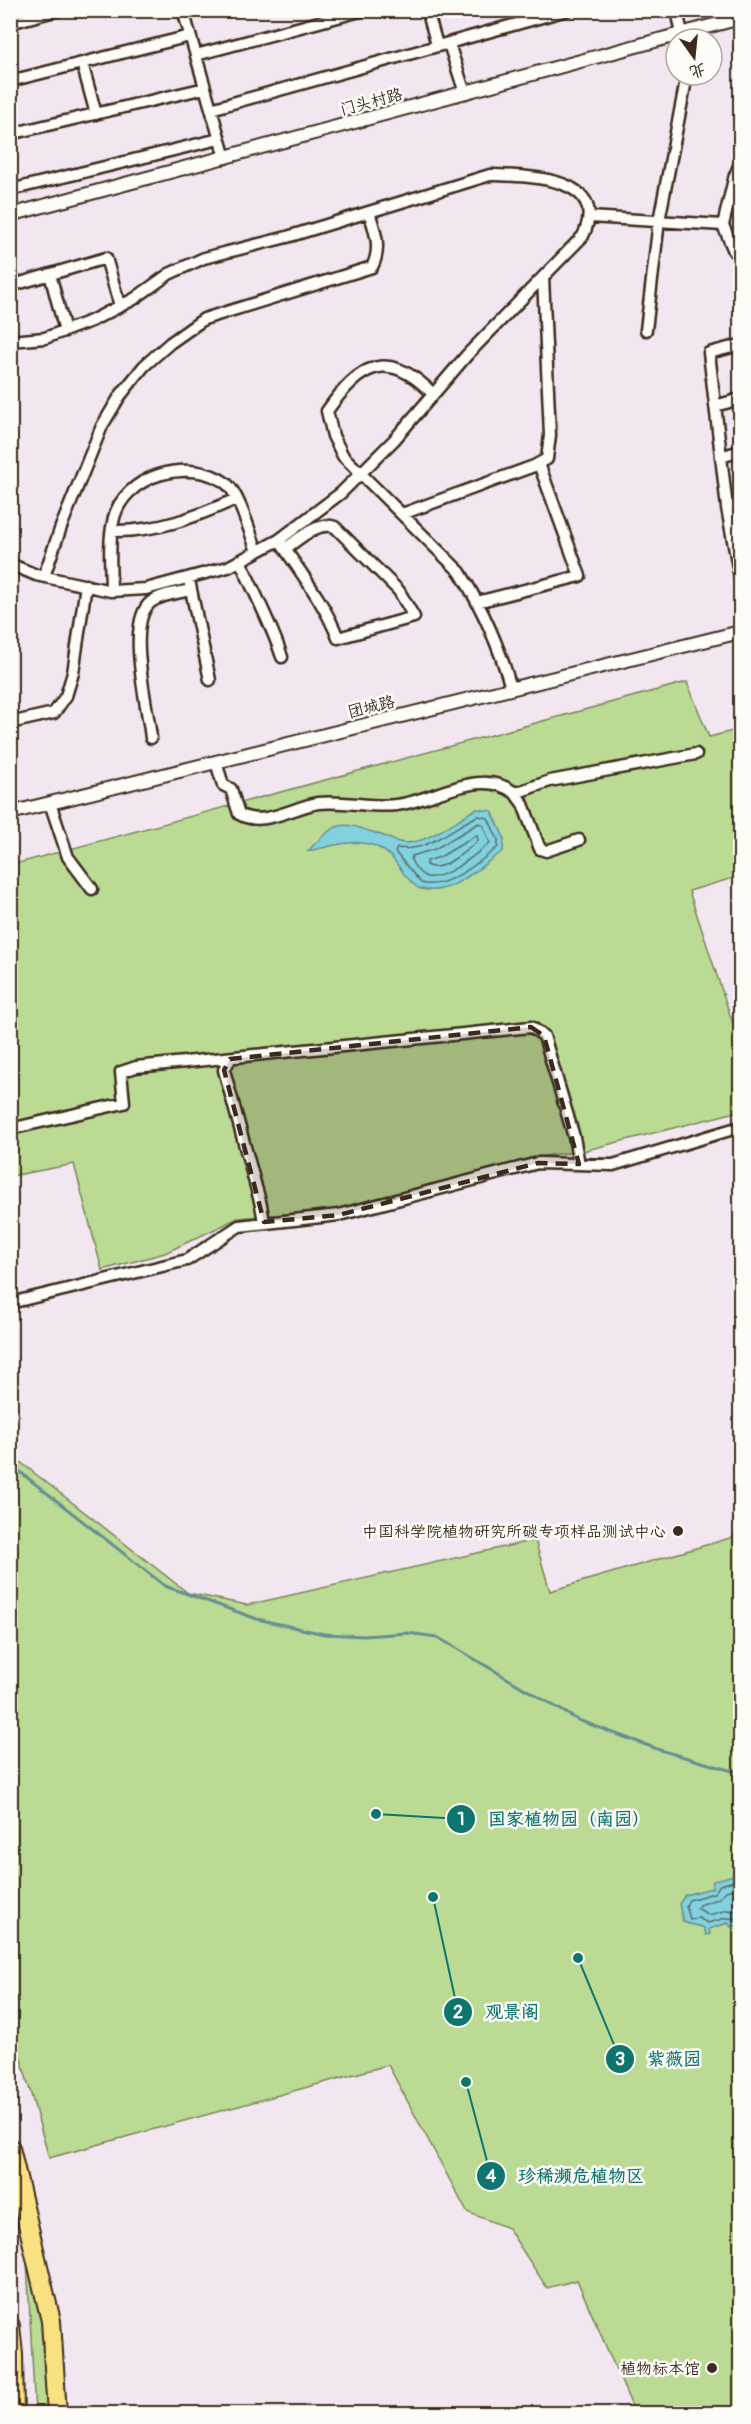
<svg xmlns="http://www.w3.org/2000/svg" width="751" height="2424" font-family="Pangolin,'LXGW WenKai TC',sans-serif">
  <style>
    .green { fill: #bbdb94; stroke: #7b8259; stroke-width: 1.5 }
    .water { fill: #82d1df; stroke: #668e92; stroke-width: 1.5 }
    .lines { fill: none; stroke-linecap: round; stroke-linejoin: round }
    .shore { stroke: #576d6b; stroke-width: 1.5 }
    .stream { stroke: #668e92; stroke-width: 3 }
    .minor-casing { stroke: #3b2a1e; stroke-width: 15 }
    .tertiary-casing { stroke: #3b2a1e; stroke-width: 16 }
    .motorway-casing { stroke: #3b2a1e; stroke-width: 22 }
    .minor { stroke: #fdfcf7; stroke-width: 10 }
    .tertiary { stroke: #fdfcf7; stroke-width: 12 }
    .motorway { stroke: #f9e181; stroke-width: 18 }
    .marked { fill: #3b2a1e; fill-opacity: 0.2; stroke: #3b2a1e; stroke-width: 4.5; stroke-dasharray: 12 8; stroke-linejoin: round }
    .poi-dot { fill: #3b2a1e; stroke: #fdfcf7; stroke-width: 2 }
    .labels { text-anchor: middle; stroke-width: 5; stroke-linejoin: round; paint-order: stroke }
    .street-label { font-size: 16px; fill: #3b2a1e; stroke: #fdfcf7 }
    .poi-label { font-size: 16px; fill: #3b2a1e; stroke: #fdfcf7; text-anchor: end }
    .leader { fill: none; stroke: #0f766e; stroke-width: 2 }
    .callout-dot { fill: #0f766e; stroke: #fdfcf7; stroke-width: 2 }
    .mark-label { font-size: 18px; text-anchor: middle; font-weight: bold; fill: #fff }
    .callout-label { font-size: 18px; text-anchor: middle; font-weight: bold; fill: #0f766e; stroke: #fdfcf7; stroke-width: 5; stroke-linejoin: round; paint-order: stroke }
  </style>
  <rect width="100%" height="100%" fill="#f2e7f0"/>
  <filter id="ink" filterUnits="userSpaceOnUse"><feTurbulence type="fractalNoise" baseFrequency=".0167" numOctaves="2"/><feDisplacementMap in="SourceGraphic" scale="12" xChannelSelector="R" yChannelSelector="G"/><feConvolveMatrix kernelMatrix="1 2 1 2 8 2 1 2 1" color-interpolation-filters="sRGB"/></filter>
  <g filter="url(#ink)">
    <path class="green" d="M 687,682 L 709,737 L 740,729 L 740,876 L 689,891 L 740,1045 L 740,1111 L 583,1151 L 535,1157 L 331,1210 L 238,1218 L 165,1253 L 102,1270 L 74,1164 L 11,1176 L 11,865 Z
      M 10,1454 L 188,1593 L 247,1605 L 535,1540 L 550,1591 L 740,1535 L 740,2413 L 635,2413 L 577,2280 L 547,2288 L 508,2228 L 467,2212 L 388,2065 L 49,2158 L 11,2023 Z
      M 26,2241 L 42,2318 L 48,2413 L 35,2413 Z"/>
    <path class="water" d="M 476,809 L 492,811 L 504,838 L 503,851 C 479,867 449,899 418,888 C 407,880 401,869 393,859 C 369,832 338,845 308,851 C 340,817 342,822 384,836 C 391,839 398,843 406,843 C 432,841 454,821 476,809 Z
      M 740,1873 L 740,1925 L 731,1927 L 728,1923 L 709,1929 L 710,1934 L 706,1935 L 704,1928 C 697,1924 691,1926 683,1922 L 679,1904 L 685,1895 L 712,1888 L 713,1881 Z"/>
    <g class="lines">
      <path class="shore" d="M 478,816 L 488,818 L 498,840 L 498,847 C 481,861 445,891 421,883 L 395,852 L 397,848 C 428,853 452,827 478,816 Z
        M 479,823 L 483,825 L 490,843 C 476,854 446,880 427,877 C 420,875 414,866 411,860 L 412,856 L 435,849 Z
        M 477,835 L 478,841 C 466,850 442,874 426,865 L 427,861 L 440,857 Z
        M 740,1879 L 720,1885 L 714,1893 L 689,1900 L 686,1906 L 690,1919 L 698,1918 L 708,1923 L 726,1918 L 740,1919
        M 740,1887 L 726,1891 L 718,1899 L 699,1905 L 697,1908 L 709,1915 L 727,1910 L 740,1912"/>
      <path class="stream" d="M 10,1464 L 165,1586 L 257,1619 L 324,1634 L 364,1636 L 407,1633 L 437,1637 L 578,1720 L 660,1750 L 740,1773"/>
      <defs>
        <path id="minor" d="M 183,10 L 225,158
          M 427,10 L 437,45 L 449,44 L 465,93
          M 677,10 L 682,34
          M 10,23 L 58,10
          M 196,55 L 364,10
          M 82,63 L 96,114
          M 10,81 L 190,36
          M 211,109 L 567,10
          M 10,134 L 205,88
          M 740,164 L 735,175 L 723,225 L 734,251 L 740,253
          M 10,190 L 219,139
          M 589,217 L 723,225
          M 50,274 L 65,331
          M 10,286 L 106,258 L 120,306
          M 646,330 L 659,221 L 687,75
          M 10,341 L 45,338 L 91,321 L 134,299 L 169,274 L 204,258 L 287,237 L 490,175 C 527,176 611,176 583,236 L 467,355 L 394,440 L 341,493 L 279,540 L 228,567 L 146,589 L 111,591 L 36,575 L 10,564
          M 433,394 C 388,348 360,364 327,411 L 333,436 L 343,456 L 460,572 C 482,608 500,648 511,688
          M 715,406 L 740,399
          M 721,457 L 740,451
          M 740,504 L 727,508 L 740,578
          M 727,508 L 709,353 L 740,345
          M 402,514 L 534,466 L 547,459 L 550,435 L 543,277
          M 112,531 C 157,532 196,517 236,499
          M 279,540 C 300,572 324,602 338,638 L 414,617 L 399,591 L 335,527 C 318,521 299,539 285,549
          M 240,560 C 254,593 271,623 282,657
          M 44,576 L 61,527 L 102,426 L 120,396 L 144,366 L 170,343 L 204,319 L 372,267 C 382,248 375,231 369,212
          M 190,585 L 210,680
          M 111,591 C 111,569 108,544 113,522 C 122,474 191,456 227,484 C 239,494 251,536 257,551
          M 477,602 L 580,576 L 539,464
          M 10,723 L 54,713 L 66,696 L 73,673 L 86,585
          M 151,738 C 148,707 125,622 151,602 C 161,594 178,593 191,590
          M 216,762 L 223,785 L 231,789 L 239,814 C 263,828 293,807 318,803 C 345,800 370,808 396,805 C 434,801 480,766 515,793 L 550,781 L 696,754
          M 515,793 L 523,804 L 540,849 L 546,851 L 579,840
          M 50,803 L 68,857 L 92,889
          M 230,1059 L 224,1070 L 261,1205 L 264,1222
          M 10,1129 L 124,1103 L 121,1072 L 136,1067 L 531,1027 L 544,1036 L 574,1137 L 579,1164
          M 10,1303 L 187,1260 L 239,1226 L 339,1215 L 538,1163 L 613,1165 L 740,1127"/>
        <path id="tertiary" d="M 10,215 L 740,18
          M 10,813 L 740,632"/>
        <path id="motorway" d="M 10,2148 L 51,2321 L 57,2414
          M 10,2326 L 13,2354 L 14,2414"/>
      </defs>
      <use href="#minor" class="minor-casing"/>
      <use href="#tertiary" class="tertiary-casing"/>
      <use href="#motorway" class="motorway-casing"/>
      <use href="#minor" class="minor"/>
      <use href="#tertiary" class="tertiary"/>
      <use href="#motorway" class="motorway"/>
    </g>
  </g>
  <path class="marked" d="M 531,1027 L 544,1036 L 579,1164 L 538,1163 L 339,1215 L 264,1222 L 224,1070 L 230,1059 Z"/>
  <g class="poi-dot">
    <circle cx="678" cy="1531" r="6"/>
    <circle cx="712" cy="2368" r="6"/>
  </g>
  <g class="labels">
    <g class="street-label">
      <text transform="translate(371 101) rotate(-15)" y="6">门头村路</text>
      <text transform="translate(371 706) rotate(-14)" y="6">团城路</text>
    </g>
    <g class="poi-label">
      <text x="666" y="1537">中国科学院植物研究所碳专项样品测试中心</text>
      <text x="700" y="2374">植物标本馆</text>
    </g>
  </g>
  <path class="leader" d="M376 1814L461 1819M433 1897L458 2012M578 1958L620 2059M466 2082L491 2176"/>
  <g class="callout-dot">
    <circle cx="376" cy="1814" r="6"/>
    <circle cx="433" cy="1897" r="6"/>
    <circle cx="578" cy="1958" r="6"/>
    <circle cx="466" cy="2082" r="6"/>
    <circle cx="461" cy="1819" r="15"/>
    <circle cx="458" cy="2012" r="15"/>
    <circle cx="620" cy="2059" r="15"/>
    <circle cx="491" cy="2176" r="15"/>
  </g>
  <g class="mark-label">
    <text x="461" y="1825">1</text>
    <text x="458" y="2018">2</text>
    <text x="620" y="2065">3</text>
    <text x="491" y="2182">4</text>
  </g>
  <g class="callout-label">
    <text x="569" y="1825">国家植物园（南园）</text>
    <text x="512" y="2018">观景阁</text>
    <text x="674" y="2065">紫薇园</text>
    <text x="581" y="2182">珍稀濒危植物区</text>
  </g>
  <rect width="751" height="2424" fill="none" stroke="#fdfcf7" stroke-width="36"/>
  <rect x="18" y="18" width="715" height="2388" fill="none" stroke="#3b2a1e" stroke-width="2" filter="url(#ink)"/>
  <g transform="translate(694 57) rotate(165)"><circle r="28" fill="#fdfcf7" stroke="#afa8a0" stroke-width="1.5"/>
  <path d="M0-4.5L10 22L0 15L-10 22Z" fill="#3b2a1e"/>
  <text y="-9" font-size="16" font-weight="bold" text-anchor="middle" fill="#3b2a1e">北</text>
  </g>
</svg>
